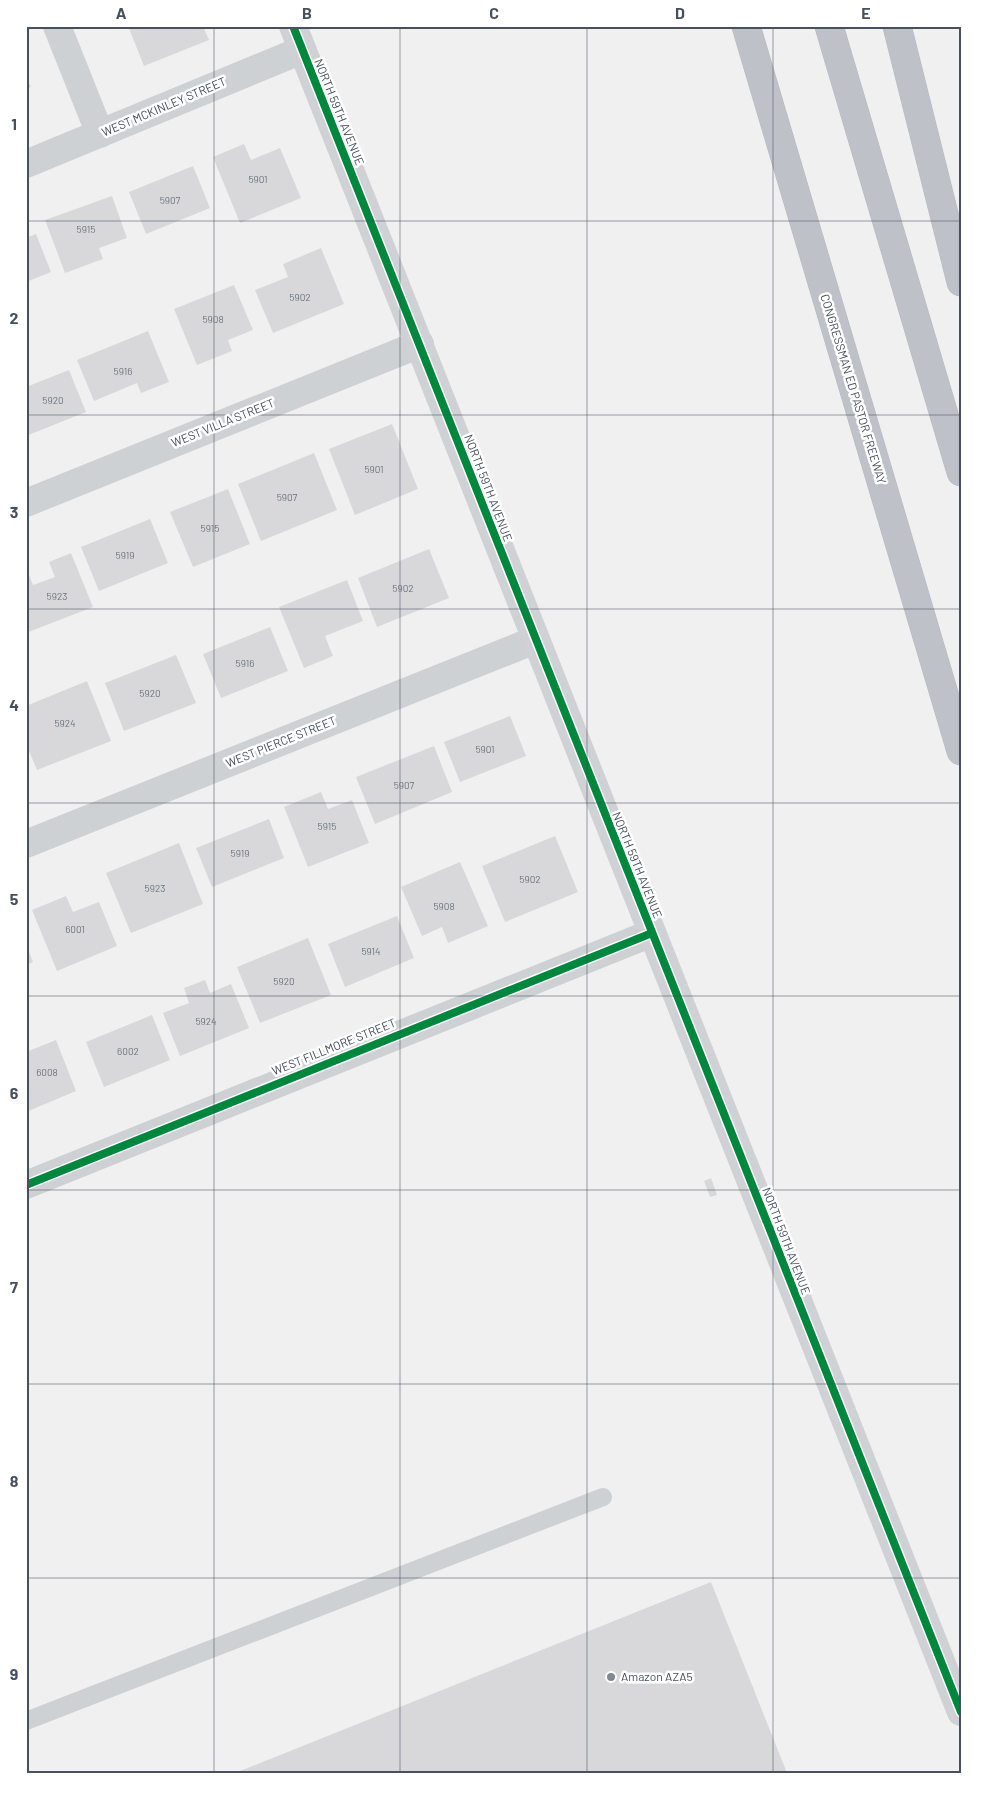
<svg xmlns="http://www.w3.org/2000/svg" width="987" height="1799" font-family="Barlow,sans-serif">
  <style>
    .building { fill: #d8d8db }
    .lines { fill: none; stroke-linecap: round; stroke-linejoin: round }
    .highway-casing { stroke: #b4b8c0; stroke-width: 29 }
    .lane { stroke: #ced1d4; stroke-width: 18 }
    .street { stroke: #ced1d4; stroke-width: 28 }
    .secondary { stroke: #cfd1d5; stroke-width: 28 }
    .highway { stroke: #bec2c8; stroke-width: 28 }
    .cycleway-casing { stroke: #fff; stroke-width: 11 }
    .cycleway { stroke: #00873e; stroke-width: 8 }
    .grid { fill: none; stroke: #46505e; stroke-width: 1; stroke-opacity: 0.55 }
    .poi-dot { fill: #828891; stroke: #fff; stroke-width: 2 }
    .labels { text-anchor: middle; stroke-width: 5; stroke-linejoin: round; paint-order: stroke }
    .number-label { font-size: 10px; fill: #6c747e }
    .street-label { font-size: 12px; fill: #46505e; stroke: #fff }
    .poi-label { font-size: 12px; fill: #46505e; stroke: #fff; text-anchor: start }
    .neatline { fill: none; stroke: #46505e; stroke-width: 2 }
    .grid-label { font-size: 16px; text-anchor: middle; font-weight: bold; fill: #46505e }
  </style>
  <rect width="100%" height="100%" fill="#f1f0f0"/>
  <path class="building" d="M 128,26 L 203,26 L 209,40 L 144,66 Z
    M 26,77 L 31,87 L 26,89 Z
    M 244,144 L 251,160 L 280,148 L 301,198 L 240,223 L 213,157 Z
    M 193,166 L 210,208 L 146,234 L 129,192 Z
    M 112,196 L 127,238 L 99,248 L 103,259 L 65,273 L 45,220 Z
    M 36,234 L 51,272 L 26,282 L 26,238 Z
    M 321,248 L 344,304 L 273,333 L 255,290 L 288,277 L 283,264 Z
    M 234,285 L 253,330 L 228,340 L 232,351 L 197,365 L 174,309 Z
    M 148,331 L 169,382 L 141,393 L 137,383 L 94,401 L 77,360 Z
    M 69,370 L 86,412 L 26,436 L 26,387 Z
    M 392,424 L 418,489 L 355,515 L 329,449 Z
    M 314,453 L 337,510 L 261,541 L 238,484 Z
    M 228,489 L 250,544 L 193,567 L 170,512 Z
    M 150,519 L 168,563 L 99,591 L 81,547 Z
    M 429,549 L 449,598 L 377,627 L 358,578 Z
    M 71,553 L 93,607 L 26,633 L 26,573 L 28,572 L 33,585 L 55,577 L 49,562 Z
    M 347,580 L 363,621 L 325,636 L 333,656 L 304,668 L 279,607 Z
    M 270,627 L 288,671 L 221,698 L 203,654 Z
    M 176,655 L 196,703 L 124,731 L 105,683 Z
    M 87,681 L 111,741 L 37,770 L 26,744 L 26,706 Z
    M 510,716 L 526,756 L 460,782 L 444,742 Z
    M 434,746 L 452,792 L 375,824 L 356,777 Z
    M 321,792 L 328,809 L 352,800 L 369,843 L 308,867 L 284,807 Z
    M 269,819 L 284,858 L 212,887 L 196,848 Z
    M 555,836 L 578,892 L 505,922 L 482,866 Z
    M 179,843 L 203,904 L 131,933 L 106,873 Z
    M 460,862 L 488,926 L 448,943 L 442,927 L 422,936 L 401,887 Z
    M 66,896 L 73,912 L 99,902 L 117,946 L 57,971 L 32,910 Z
    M 397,916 L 414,958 L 345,987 L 328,944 Z
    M 308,938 L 331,995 L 260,1023 L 237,967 Z
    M 26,944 L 33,962 L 26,965 Z
    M 205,980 L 210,993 L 231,984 L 249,1028 L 180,1056 L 163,1013 L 189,1003 L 184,988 Z
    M 152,1015 L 170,1060 L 104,1087 L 86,1042 Z
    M 56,1040 L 76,1091 L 26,1112 L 26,1052 Z
    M 711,1178 L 717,1195 L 710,1197 L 704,1181 Z
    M 711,1582 L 787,1773 L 235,1773 Z"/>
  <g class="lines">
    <defs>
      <path id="highway" d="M 746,26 L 961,751
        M 829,26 L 961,472
        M 897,26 L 961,282"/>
    </defs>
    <use href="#highway" class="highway-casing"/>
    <path class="lane" d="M 26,1721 L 603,1497"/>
    <path class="street" d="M 57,26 L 100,134
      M 26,164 L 302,50
      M 26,503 L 420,344
      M 26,844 L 535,640
      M 26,1185 L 652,933"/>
    <path class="secondary" d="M 293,26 L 961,1712"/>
    <use href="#highway" class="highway"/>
    <defs>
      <path id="cycleway" d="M 293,26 L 961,1712
        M 26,1185 L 652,933"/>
    </defs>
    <use href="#cycleway" class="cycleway-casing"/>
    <use href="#cycleway" class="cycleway"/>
  </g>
  <path class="grid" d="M 214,26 L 214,1773M 400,26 L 400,1773M 587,26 L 587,1773M 773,26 L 773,1773M 26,221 L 961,221M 26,415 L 961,415M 26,609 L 961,609M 26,803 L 961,803M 26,996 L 961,996M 26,1190 L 961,1190M 26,1384 L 961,1384M 26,1578 L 961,1578"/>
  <circle class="poi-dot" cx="611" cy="1677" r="5"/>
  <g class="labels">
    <g class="number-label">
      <text x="258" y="183">5901</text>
      <text x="170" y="204">5907</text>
      <text x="86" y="233">5915</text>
      <text x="300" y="301">5902</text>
      <text x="213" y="323">5908</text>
      <text x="123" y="375">5916</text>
      <text x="53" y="404">5920</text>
      <text x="374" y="473">5901</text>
      <text x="287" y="501">5907</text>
      <text x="210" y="532">5915</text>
      <text x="125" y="559">5919</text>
      <text x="403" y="592">5902</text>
      <text x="57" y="600">5923</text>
      <text x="245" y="667">5916</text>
      <text x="150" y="697">5920</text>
      <text x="65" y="727">5924</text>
      <text x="485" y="753">5901</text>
      <text x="404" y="789">5907</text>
      <text x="327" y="830">5915</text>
      <text x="240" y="857">5919</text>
      <text x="530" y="883">5902</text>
      <text x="155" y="892">5923</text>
      <text x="444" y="910">5908</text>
      <text x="75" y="933">6001</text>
      <text x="371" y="955">5914</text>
      <text x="284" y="985">5920</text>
      <text x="206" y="1025">5924</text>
      <text x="128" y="1055">6002</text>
      <text x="47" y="1076">6008</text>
    </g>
    <g class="street-label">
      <text transform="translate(164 107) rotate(-23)" y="4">WEST MCKINLEY STREET</text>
      <text transform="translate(339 112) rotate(68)" y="4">NORTH 59TH AVENUE</text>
      <text transform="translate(853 389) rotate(73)" y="4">CONGRESSMAN ED PASTOR FREEWAY</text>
      <text transform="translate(223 423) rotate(-22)" y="4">WEST VILLA STREET</text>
      <text transform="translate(488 488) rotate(69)" y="4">NORTH 59TH AVENUE</text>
      <text transform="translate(281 742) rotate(-22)" y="4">WEST PIERCE STREET</text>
      <text transform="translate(637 865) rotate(68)" y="4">NORTH 59TH AVENUE</text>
      <text transform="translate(334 1047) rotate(-22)" y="4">WEST FILLMORE STREET</text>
      <text transform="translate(786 1241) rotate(69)" y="4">NORTH 59TH AVENUE</text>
    </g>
    <g class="poi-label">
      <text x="621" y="1681">Amazon AZA5</text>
    </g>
  </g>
  <rect width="987" height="1799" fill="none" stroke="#ffffff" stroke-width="55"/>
  <rect x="28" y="28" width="932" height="1744" class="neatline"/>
  <g class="grid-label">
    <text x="121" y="19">A</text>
    <text x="307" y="19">B</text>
    <text x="494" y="19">C</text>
    <text x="680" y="19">D</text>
    <text x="866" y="19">E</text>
    <text x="14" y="130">1</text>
    <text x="14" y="324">2</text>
    <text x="14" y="518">3</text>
    <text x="14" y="711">4</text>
    <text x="14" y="905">5</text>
    <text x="14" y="1099">6</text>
    <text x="14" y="1293">7</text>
    <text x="14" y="1487">8</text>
    <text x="14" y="1680">9</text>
  </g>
</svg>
